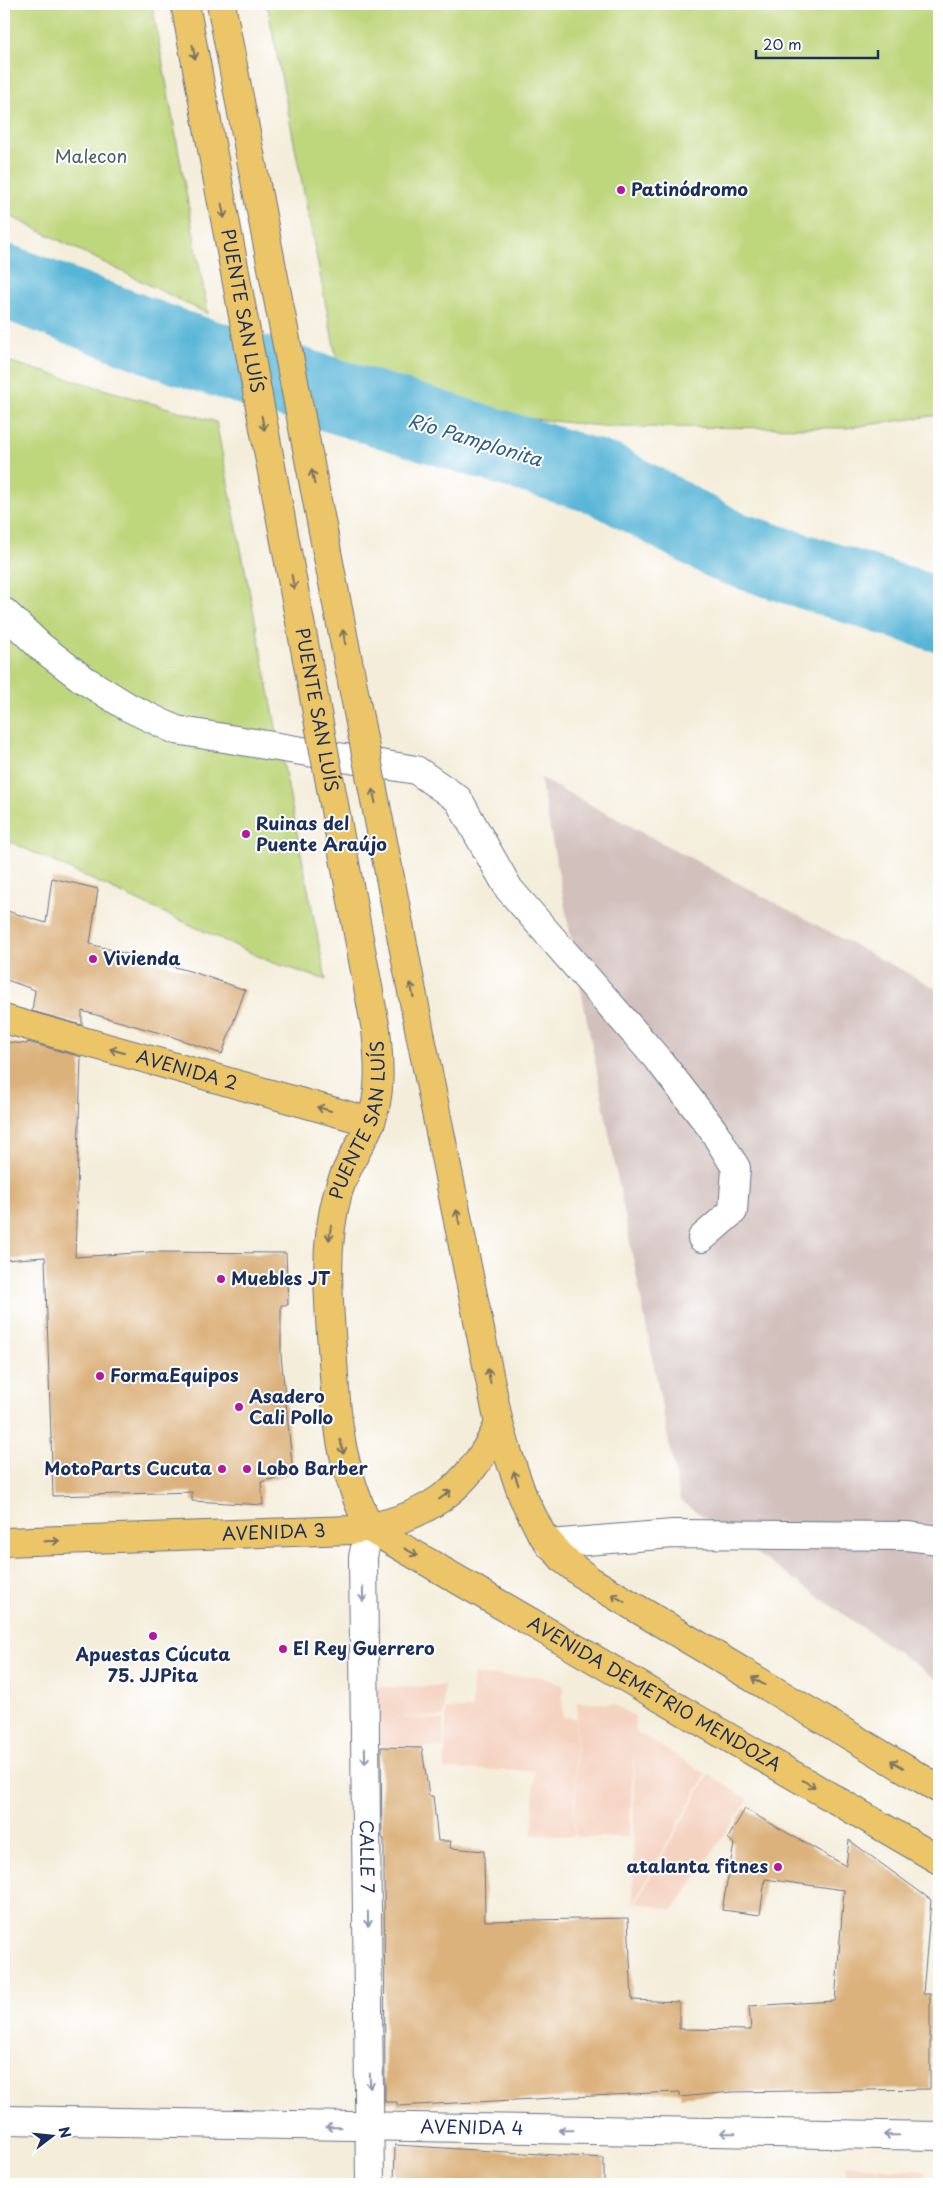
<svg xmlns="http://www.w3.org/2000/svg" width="943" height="2188" font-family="'Playpen Sans',sans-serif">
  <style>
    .built { fill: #f5d3c1 }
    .industrial { fill: #d1c0bc }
    .green { fill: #bed67b; stroke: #6c826c }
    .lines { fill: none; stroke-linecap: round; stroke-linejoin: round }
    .river { stroke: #59b5d7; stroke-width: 74 }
    .building { fill: #dbb17c }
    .minor-casing { stroke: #677289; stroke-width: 30 }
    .major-casing { stroke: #677289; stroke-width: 30 }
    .minor { stroke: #fff; stroke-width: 28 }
    .major { stroke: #ecc569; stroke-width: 28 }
    .major-bridge-casing { stroke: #677289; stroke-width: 30; stroke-linecap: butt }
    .major-bridge { stroke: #ecc569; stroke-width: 28 }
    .oneway { stroke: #797263 }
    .oneway2 { stroke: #8d97ae }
    .poi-dot { fill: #b5179e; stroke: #fff; stroke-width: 2 }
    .labels { text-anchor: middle; stroke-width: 4; stroke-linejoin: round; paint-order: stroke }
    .park-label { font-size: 18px; fill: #4c6167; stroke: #fff }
    .poi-label { font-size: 18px; font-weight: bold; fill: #1b2f5e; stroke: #fff; text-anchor: start }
    .street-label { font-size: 18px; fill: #1b2f5e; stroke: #fff }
    .water-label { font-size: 19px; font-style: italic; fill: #315e88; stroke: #fff }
  </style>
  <rect width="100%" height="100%" fill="#fff"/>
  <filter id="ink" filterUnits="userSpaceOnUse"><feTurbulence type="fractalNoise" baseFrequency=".02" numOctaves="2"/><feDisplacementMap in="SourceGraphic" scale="10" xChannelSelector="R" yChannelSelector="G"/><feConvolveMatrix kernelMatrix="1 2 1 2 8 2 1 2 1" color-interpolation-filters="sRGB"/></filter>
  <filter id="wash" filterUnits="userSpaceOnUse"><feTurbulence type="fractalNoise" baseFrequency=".0096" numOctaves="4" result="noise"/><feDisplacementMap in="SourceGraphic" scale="20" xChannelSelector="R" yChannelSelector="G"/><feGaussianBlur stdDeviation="1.12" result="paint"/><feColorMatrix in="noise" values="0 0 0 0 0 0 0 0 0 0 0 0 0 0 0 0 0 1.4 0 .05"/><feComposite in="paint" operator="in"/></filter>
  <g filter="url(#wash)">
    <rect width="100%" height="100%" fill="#f4edda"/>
    <path class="built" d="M 473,1675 L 543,1677 L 563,1686 L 562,1717 L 576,1718 L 574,1836 L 533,1835 L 534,1771 L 445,1769 L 446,1709 L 472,1709 Z
      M 444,1686 L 444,1717 L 391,1717 L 443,1720 L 443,1748 L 376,1745 L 374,1687 Z
      M 577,1702 L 614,1704 L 635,1717 L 634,1730 L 706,1774 L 633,1904 L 634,1746 L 629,1837 L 575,1837 Z
      M 709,1774 L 748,1800 L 673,1910 L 636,1902 Z
      M 846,2165 L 877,2168 L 876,2184 L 845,2184 Z
      M 878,2168 L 926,2171 L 925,2184 L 877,2184 Z"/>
    <path class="industrial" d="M 540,778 L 939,990 L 939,1681 L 680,1500 Z"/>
    <path class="green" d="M 4,4 L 152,4 L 208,314 L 4,213 Z
      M 267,4 L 939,4 L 939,415 L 846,428 L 610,427 L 468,412 L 340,377 Z
      M 4,360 L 216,422 L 326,980 L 271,962 L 4,839 Z"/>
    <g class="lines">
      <path class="river" d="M 4,281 L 181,348 L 606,480 L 729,547 L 939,615"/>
    </g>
    <g id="blocks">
      <path class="building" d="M 52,878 L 98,889 L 90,944 L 193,972 L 245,990 L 222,1054 L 167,1035 L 82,1011 L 82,1025 L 32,1011 L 35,990 L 4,979 L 4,910 L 46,923 Z
        M 4,1042 L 27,1044 L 28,1042 L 81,1057 L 75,1257 L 151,1252 L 286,1253 L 288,1305 L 281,1305 L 281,1355 L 293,1473 L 261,1482 L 263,1505 L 192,1501 L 192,1492 L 53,1496 L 45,1257 L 4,1260 Z
        M 381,1747 L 422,1748 L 429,1796 L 433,1796 L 438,1841 L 451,1841 L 450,1848 L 484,1851 L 485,1921 L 628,1918 L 632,2000 L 679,2002 L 679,2029 L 751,2030 L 749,2006 L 835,2001 L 844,1890 L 765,1879 L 760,1915 L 722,1910 L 734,1844 L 728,1838 L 745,1809 L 846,1866 L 849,1840 L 931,1900 L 923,1994 L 930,1994 L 930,2089 L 732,2092 L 680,2097 L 680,2092 L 652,2093 L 397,2106 L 397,2102 L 385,2102 L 384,1870 L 384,1839 L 382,1838 Z
        M 395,2145 L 604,2158 L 604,2184 L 394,2184 Z"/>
    </g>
  </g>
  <g filter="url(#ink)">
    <use href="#blocks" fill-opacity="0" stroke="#677289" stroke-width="1"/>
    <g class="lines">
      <defs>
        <g id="minor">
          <path d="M 4,612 L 41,647 L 83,679 L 128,707 L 176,730 L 416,770 L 458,799 L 509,889 L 661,1063 L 713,1130 L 736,1168 L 733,1211 L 702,1238"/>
          <path id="s1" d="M 369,1528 L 363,1557 L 370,2184"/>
          <path d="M 549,1544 L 673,1534 L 907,1536 L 939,1540"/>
          <path id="s2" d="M 4,2120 L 939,2136"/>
        </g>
        <g id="major">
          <path id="s3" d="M 4,1019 L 371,1122"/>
          <path d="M 421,1038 L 499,1424 L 508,1454 L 523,1497 L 541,1533 L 564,1560 L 591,1581 L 939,1789"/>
          <path id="s4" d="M 369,1528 L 939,1860"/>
          <path id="s5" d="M 369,1528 C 355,1496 343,1462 339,1427 C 335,1400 334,1373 332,1347 C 328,1296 324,1246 337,1196 C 344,1170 359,1148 370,1124 C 382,1094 379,1060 376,1030"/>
          <path id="s6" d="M 4,1542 L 352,1530 C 423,1521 469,1490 499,1424"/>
        </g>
      </defs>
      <use href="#minor" class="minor-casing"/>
      <use href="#major" class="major-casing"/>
      <use href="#minor" class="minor"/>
      <use href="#major" class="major"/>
      <defs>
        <g id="major-bridge">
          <path id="s7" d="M 185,4 L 376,1030"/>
          <path d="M 221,4 L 421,1038"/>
        </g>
      </defs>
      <use href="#major-bridge" class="major-bridge-casing"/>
      <use href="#major-bridge" class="major-bridge"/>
    </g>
    <defs><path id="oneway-shaft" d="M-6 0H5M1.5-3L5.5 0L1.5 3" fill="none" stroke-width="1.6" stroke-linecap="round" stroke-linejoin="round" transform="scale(1.25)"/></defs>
    <g class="oneway">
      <use href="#oneway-shaft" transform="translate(194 52) rotate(79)"/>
      <use href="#oneway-shaft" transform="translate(223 211) rotate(79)"/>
      <use href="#oneway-shaft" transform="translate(263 423) rotate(79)"/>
      <use href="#oneway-shaft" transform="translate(313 477) rotate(-101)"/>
      <use href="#oneway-shaft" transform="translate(293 582) rotate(79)"/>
      <use href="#oneway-shaft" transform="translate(344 637) rotate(-101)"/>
      <use href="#oneway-shaft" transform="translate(374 796) rotate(-101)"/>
      <use href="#oneway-shaft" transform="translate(412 990) rotate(-101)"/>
      <use href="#oneway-shaft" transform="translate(117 1051) rotate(-164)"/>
      <use href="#oneway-shaft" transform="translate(324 1109) rotate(-164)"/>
      <use href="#oneway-shaft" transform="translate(458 1217) rotate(-102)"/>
      <use href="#oneway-shaft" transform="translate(330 1233) rotate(97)"/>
      <use href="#oneway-shaft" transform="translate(489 1376) rotate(-101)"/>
      <use href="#oneway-shaft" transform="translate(342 1447) rotate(77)"/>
      <use href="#oneway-shaft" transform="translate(516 1478) rotate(-109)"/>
      <use href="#oneway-shaft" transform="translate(445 1495) rotate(-37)"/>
      <use href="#oneway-shaft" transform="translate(52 1541) rotate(-2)"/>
      <use href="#oneway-shaft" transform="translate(411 1552) rotate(29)"/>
      <use href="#oneway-shaft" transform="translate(618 1598) rotate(-149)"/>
      <use href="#oneway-shaft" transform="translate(758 1681) rotate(-149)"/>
      <use href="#oneway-shaft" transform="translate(897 1764) rotate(-149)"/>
      <use href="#oneway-shaft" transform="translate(809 1784) rotate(30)"/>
    </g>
    <g class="oneway2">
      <use href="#oneway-shaft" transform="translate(363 1594) rotate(89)"/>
      <use href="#oneway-shaft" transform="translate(365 1756) rotate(89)"/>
      <use href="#oneway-shaft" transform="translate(368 1919) rotate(89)"/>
      <use href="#oneway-shaft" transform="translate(370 2081) rotate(89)"/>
      <use href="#oneway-shaft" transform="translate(333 2127) rotate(-179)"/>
      <use href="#oneway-shaft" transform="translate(566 2130) rotate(-179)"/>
      <use href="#oneway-shaft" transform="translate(728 2133) rotate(-179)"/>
      <use href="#oneway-shaft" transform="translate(891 2135) rotate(-179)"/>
    </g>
  </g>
  <g class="poi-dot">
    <circle cx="621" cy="190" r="5"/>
    <circle cx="246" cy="834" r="5"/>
    <circle cx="93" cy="959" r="5"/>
    <circle cx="221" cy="1279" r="5"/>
    <circle cx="100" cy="1376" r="5"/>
    <circle cx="239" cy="1407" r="5"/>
    <circle cx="222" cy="1469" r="5"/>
    <circle cx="247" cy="1469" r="5"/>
    <circle cx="153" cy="1636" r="5"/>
    <circle cx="283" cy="1649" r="5"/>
    <circle cx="778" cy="1867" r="5"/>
  </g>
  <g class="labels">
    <g class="park-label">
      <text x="91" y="163">Malecon</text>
    </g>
    <g class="poi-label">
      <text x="631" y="196">Patinódromo</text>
      <text x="256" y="830">Ruinas del<tspan x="256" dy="21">Puente Araújo</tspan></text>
      <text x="103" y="965">Vivienda</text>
      <text x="231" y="1285">Muebles JT</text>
      <text x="110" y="1382">FormaEquipos</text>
      <text x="249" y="1403">Asadero<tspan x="249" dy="21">Cali Pollo</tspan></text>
      <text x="212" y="1475" text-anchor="end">MotoParts Cucuta</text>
      <text x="257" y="1475">Lobo Barber</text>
      <text x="293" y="1655">El Rey Guerrero</text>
      <text x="153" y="1661" text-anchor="middle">Apuestas Cúcuta<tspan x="153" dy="21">75. JJPita</tspan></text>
      <text x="768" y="1873" text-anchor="end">atalanta fitnes</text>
    </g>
    <g class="street-label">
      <text dy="6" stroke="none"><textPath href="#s7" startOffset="312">PUENTE SAN LUÍS</textPath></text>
      <text dy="6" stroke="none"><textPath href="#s7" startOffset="718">PUENTE SAN LUÍS</textPath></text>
      <text dy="6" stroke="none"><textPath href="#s3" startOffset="190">AVENIDA 2</textPath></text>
      <text dy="6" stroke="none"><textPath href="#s5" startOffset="418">PUENTE SAN LUÍS</textPath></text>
      <text dy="6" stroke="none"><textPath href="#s6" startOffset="270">AVENIDA 3</textPath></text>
      <text dy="6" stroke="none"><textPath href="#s4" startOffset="330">AVENIDA DEMETRIO MENDOZA</textPath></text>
      <text dy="6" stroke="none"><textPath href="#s1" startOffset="329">CALLE 7</textPath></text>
      <text dy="6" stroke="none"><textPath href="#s2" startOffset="468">AVENIDA 4</textPath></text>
    </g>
    <g class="water-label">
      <text transform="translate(475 440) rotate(17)" y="7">Río Pamplonita</text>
    </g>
  </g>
  <rect width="943" height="2188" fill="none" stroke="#fff" stroke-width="20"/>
  <g transform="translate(52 2136) rotate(74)" stroke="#ffffff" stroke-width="4" paint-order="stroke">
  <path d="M0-4L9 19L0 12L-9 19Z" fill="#1b2f5e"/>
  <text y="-8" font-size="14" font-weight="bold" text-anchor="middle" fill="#1b2f5e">N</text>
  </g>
  <path d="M756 50v8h122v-8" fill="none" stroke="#1b2f5e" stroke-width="2.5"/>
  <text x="763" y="50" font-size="15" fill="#1b2f5e" stroke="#ffffff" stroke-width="4" paint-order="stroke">20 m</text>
</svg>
